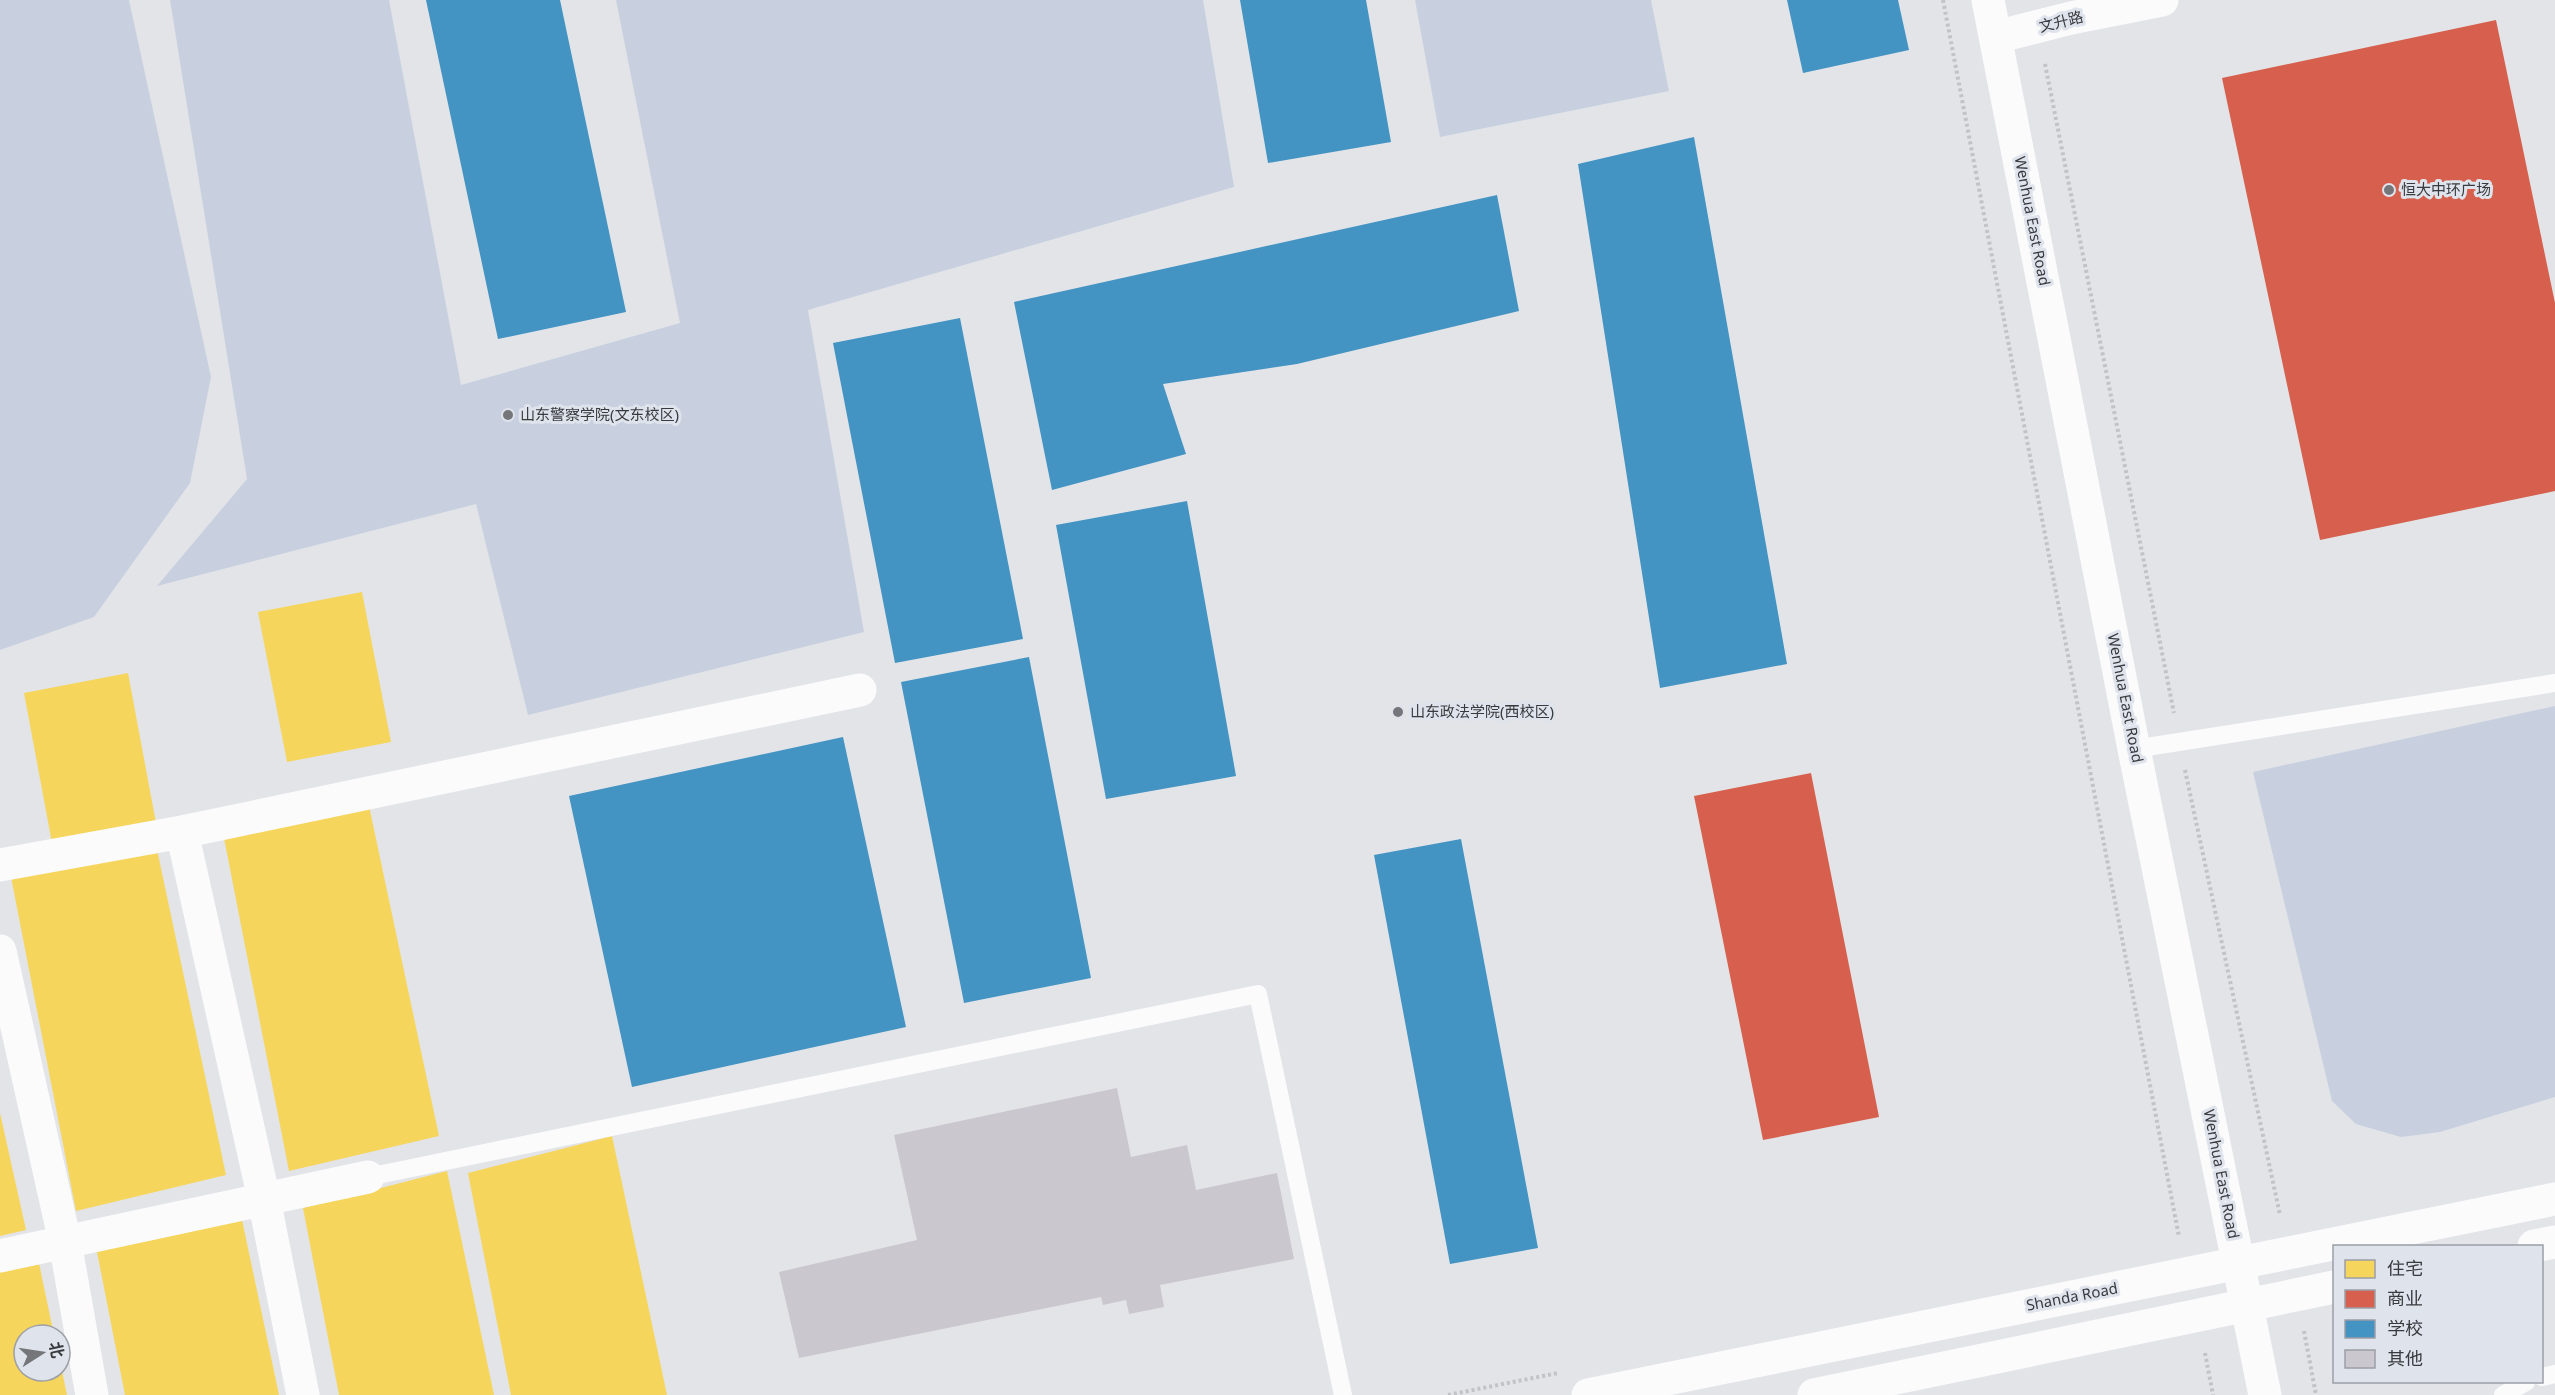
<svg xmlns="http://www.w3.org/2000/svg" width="2555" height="1395" font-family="'Noto Sans','Noto Sans SC',sans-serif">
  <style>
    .green { fill: #c8d0e0 }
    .homes { fill: #f6d55c }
    .shops { fill: #d6604d }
    .schools { fill: #4393c3 }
    .building { fill: #cbc7ce }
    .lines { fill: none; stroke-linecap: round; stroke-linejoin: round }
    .path { stroke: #c1c3c4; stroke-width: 4; stroke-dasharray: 3 3; stroke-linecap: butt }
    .service { stroke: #fbfbfc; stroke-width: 18 }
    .minor { stroke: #fbfbfc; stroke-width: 33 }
    .secondary { stroke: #fbfbfc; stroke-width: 33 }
    .poi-dot { fill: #747679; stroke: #dee3ec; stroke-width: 2 }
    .labels { text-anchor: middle; stroke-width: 6; stroke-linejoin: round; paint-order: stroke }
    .street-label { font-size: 15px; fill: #383a3d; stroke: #dee3ec }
    .poi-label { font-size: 15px; fill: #383a3d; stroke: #dee3ec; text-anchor: start }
  </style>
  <rect width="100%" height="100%" fill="#e2e4e8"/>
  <path class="green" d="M 0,0 L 129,0 L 211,377 L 190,483 L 94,617 L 0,650 Z
    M 170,0 L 389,0 L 461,385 L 680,323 L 616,0 L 1203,0 L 1234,187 L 808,310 L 864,632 L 528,715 L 476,504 L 157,586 L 247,479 Z
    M 1415,0 L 1651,0 L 1669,91 L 1440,137 Z
    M 2555,706 L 2555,1097 L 2440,1132 L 2401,1137 L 2356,1124 L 2332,1101 L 2253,772 Z"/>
  <path class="homes" d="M 362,592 L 391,742 L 287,762 L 258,612 Z
    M 128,673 L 156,823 L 52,843 L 24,693 Z
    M 368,801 L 439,1136 L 289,1171 L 224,838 Z
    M 155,840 L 226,1175 L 76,1211 L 11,877 Z
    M 0,1113 L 26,1230 L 0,1236 Z
    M 612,1136 L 667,1395 L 511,1395 L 468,1173 Z
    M 447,1171 L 494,1395 L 339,1395 L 303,1208 Z
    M 241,1215 L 279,1395 L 125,1395 L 97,1252 Z
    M 36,1249 L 54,1335 L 24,1335 L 24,1371 L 62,1371 L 67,1395 L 0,1395 L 0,1259 Z"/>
  <path class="shops" d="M 2496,20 L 2555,303 L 2555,491 L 2320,540 L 2222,78 Z
    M 1811,773 L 1879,1117 L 1763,1140 L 1694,796 Z"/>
  <path class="schools" d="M 426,0 L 560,0 L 626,312 L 498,339 Z
    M 1240,0 L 1366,0 L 1391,142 L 1268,163 Z
    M 1787,0 L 1898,0 L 1909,50 L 1803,73 Z
    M 1694,137 L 1787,664 L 1660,688 L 1578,164 Z
    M 1497,195 L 1519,311 L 1297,364 L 1163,384 L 1186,454 L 1052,490 L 1014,302 Z
    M 960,318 L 1023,639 L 895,663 L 833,343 Z
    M 1187,501 L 1236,776 L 1106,799 L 1056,525 Z
    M 1029,657 L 1091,978 L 964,1003 L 901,682 Z
    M 843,737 L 906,1027 L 632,1087 L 569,796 Z
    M 1461,839 L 1538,1248 L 1450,1264 L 1374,855 Z"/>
  <path class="building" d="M 1117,1088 L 1131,1157 L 1187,1145 L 1196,1190 L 1277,1173 L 1294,1259 L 1160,1285 L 1164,1307 L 1129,1314 L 1126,1300 L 1103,1305 L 1101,1297 L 799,1358 L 779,1272 L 917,1240 L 894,1135 Z"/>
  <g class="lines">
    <path class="path" d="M 1943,0 L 2179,1237
      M 2045,64 L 2174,713
      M 2185,770 L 2280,1215
      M 2304,1331 L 2316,1395
      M 2205,1353 L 2213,1395
      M 1448,1395 L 1558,1373"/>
    <path class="service" d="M 2134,749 L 2555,683
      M 368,1177 L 1258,994 L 1343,1395
      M 2542,1377 L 2555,1374
      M 2503,1395 L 2526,1382"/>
    <path class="minor" d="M 1996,37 L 2071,18 L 2162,0
      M 182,832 L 264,1199 L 303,1395
      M 0,865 L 182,832 L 860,690
      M 0,951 L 65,1242 L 92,1395
      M 0,1256 L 368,1177"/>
    <path class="secondary" d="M 1988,0 L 2134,749 L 2265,1395
      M 2534,1246 L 2555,1242
      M 1588,1395 L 2555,1199
      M 1814,1395 L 2334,1287"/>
  </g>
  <g class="poi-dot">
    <circle cx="2389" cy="190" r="6"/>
    <circle cx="508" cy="415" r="6"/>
    <circle cx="1398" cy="712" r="6"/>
  </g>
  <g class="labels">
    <g class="street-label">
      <text transform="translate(2061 22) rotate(-14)" y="5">文升路</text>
      <text transform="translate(2032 221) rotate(79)" y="5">Wenhua East Road</text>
      <text transform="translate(2125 698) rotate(79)" y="5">Wenhua East Road</text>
      <text transform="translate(2221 1174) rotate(79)" y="5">Wenhua East Road</text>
      <text transform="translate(2072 1297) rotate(-11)" y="5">Shanda Road</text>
    </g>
    <g class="poi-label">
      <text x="2401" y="195">恒大中环广场</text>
      <text x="520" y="420">山东警察学院(文东校区)</text>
      <text x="1410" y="717">山东政法学院(西校区)</text>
    </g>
  </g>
  <rect x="2333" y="1245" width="210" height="138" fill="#dee3ec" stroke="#9c9fa6" stroke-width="1.5"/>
  <rect x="2345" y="1260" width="30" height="18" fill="#f6d55c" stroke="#9c9fa6" stroke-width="1.5"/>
  <text x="2387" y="1275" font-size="18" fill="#383a3d">住宅</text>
  <rect x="2345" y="1290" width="30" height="18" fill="#d6604d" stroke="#9c9fa6" stroke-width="1.5"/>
  <text x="2387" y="1305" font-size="18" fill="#383a3d">商业</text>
  <rect x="2345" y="1320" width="30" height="18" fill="#4393c3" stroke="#9c9fa6" stroke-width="1.5"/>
  <text x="2387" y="1335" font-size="18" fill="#383a3d">学校</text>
  <rect x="2345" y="1350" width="30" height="18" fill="#cbc7ce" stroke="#9c9fa6" stroke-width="1.5"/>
  <text x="2387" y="1365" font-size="18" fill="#383a3d">其他</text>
  <g transform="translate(42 1353) rotate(78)"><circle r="28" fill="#dee3ec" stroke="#9c9fa6" stroke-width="1.5"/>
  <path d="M0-4.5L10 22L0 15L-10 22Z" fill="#747679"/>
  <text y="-9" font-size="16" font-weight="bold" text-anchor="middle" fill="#383a3d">北</text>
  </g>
</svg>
